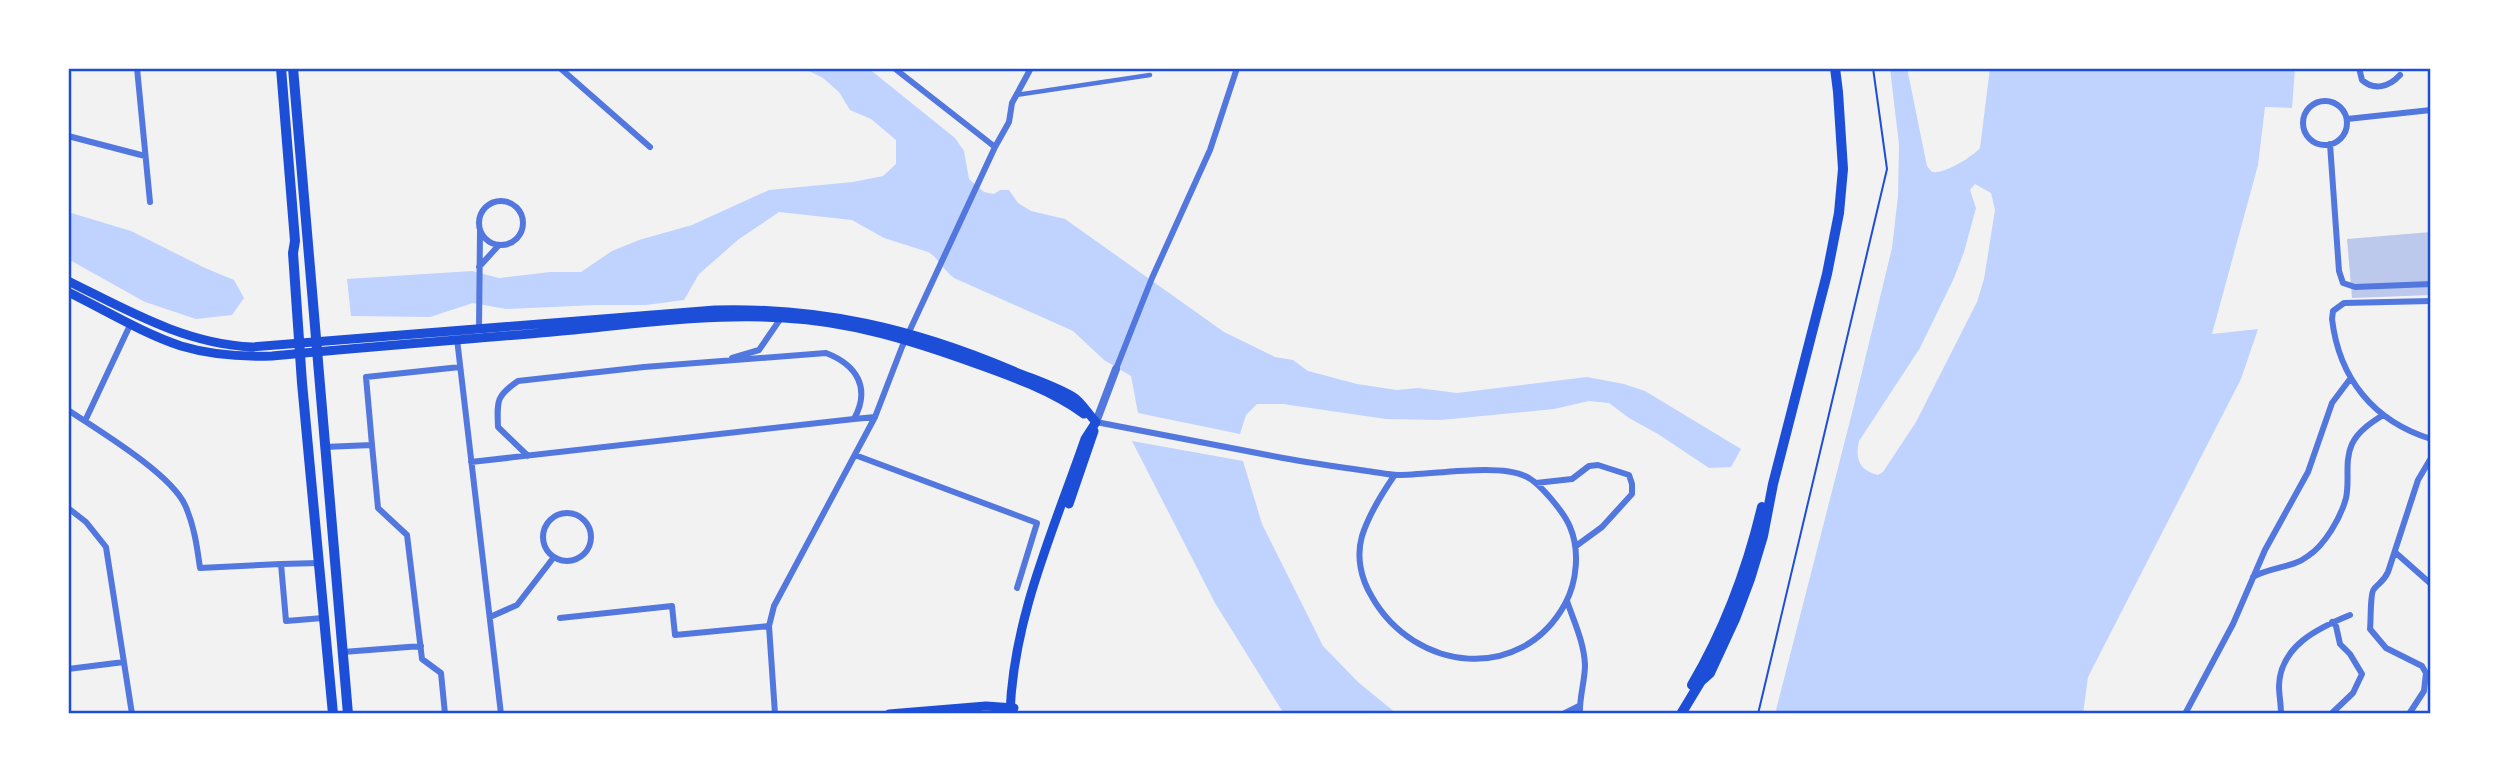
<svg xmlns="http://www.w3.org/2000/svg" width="2499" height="782" font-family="'Open Sans',sans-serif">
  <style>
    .water { fill: #bfd3fe; fill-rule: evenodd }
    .building { fill: #bdc9ec }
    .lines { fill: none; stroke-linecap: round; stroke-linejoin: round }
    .path { stroke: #1d4ed8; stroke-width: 2 }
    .pedestrian { stroke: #5277de; stroke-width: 4.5 }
    .minor { stroke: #5277de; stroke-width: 6 }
    .tertiary { stroke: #5277de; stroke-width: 8 }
    .secondary { stroke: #1d4ed8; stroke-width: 9 }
    .primary { stroke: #1d4ed8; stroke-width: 10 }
    .neatline { fill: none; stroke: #1d4ed8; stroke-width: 2.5 }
  </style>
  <rect width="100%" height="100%" fill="#f2f2f2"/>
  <path class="water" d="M 803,68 L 868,68 L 955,138 L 964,151 L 969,179 L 984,192 L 994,194 L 1000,190 L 1009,190 L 1018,203 L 1031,211 L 1065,219 L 1224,332 L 1275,357 L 1293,360 L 1308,371 L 1357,384 L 1397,390 L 1418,388 L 1457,393 L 1587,377 L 1624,384 L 1645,391 L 1741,449 L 1731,467 L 1709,468 L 1658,434 L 1629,418 L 1609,403 L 1589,401 L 1554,409 L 1441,420 L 1386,419 L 1283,404 L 1257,404 L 1246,415 L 1240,434 L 1138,413 L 1131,376 L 1104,360 L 1073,331 L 954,278 C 943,270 939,258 928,252 L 884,238 L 852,220 L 779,212 L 739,239 L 699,274 L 684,300 L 646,305 L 595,305 L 506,309 L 473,303 L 430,317 L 351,316 L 347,279 L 472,271 L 499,278 L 550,272 L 581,272 L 612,251 L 639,240 L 692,225 L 769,190 L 853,182 L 883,176 L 896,164 L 896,140 L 871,119 L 850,110 L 839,92 L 823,78 Z
    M 1890,68 L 1907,68 L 1927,166 L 1932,172 C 1945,174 1972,157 1980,148 L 1990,68 L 2295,68 L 2292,108 L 2265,107 L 2258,165 L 2212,334 L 2258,329 L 2241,379 L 2088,677 L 2083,714 L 1775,714 L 1852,413 L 1892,248 L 1898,196 L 1899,145 ZM 1975,184 L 1991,193 L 1995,210 L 1984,279 L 1977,302 L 1916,422 L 1883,472 L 1878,475 C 1859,470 1855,459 1859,441 L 1920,348 L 1954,278 L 1964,252 L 1976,208 L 1970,190 Z
    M 68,212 L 131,231 L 205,268 L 234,280 L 244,298 L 232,315 L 196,319 L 145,302 L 68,259 Z
    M 1132,441 L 1243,461 L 1262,524 L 1323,646 L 1358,682 L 1397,714 L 1284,714 L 1215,603 Z"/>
  <path class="building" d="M 2431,232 L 2431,295 L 2352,298 L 2347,239 Z"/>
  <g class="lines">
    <path class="path" d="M 1758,714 L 1887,169 L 1873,68"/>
    <path class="pedestrian" d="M 1016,95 L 1150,75"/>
    <path class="minor" d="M 137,68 L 150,202
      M 560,68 L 650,147
      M 2359,68 L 2362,80 C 2374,91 2389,87 2400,75
      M2303 123a22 22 0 1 1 44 0a22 22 0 1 1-44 0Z
      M 2347,119 L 2431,110
      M 68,136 L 145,156
      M 2330,144 L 2339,271 L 2343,283 L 2355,287 L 2431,284
      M 995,147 L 1009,122 L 1012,103 L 1031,68
      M479 223a22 22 0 1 1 44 0a22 22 0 1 1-44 0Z
      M 479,267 L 499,245
      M 2431,301 L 2344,303 L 2333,311 L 2332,319 C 2339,378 2373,421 2431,439
      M 479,330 L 480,230
      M 457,339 L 501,714
      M 732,358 L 759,350 L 781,318
      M 1116,369 L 1152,278 L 1210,150 L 1237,68
      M 68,410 C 99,431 170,473 185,505 C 194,525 197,546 200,568 L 281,564 L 286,621 L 323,618
      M 854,419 L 875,417
      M 85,421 L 131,323
      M 1096,422 C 1158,434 1221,446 1283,458 C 1311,463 1339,467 1367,471 C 1377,472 1388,475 1398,475 C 1431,475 1498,463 1525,476 C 1539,482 1564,512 1570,527 C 1580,550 1577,582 1565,604 C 1521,684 1415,672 1372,597 C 1361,579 1356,557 1362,536 C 1368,517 1383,492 1394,476
      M 372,445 L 378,508 L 407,535 L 422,659 L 441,673 L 445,714
      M 324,447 L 372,445 L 366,377 L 460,367
      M 855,455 L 1037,523 L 1017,588
      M 471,462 L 854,419 C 871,388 857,365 826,353 L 644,367 L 518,381 C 496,396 497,401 498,427 L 528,456
      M 1536,483 L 1572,479 L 1589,466 L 1598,465 L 1629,475 L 1632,484 L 1632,494 L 1602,527 L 1576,546
      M 68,508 L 86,522 L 106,547 L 132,714
      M543 537a24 24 0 1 1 48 0a24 24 0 1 1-48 0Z
      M 2396,553 L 2431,584
      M 281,564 L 319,563
      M 2253,577 C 2270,567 2293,568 2308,556 C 2325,545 2341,517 2346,498 C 2350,481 2344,461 2352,444 C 2358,431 2372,422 2383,415
      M 1567,601 C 1574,622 1584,642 1585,665 C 1585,681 1579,698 1580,714
      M 490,617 L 517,605 L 554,557
      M 560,618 L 672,606 L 675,635 L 769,626
      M 343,652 L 421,646
      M 68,669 L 124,662
      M 775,714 L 769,626 L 774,606 L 875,417 L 902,347 L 995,147 L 894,68
      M 1563,714 L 1579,706
      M 2185,714 L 2233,624 L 2265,550 L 2308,472 L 2332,403 L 2350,379
      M 2281,714 C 2281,704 2279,695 2279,686 C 2280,646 2318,628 2350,615
      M 2331,714 L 2353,693 L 2362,674 L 2350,654 L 2340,644 L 2336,626 L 2332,622
      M 2409,714 L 2424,691 L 2426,673 L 2422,666 L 2386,648 L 2370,629 C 2371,622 2370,593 2374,589 C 2379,583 2384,581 2388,572 L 2418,480 L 2431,458"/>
    <path class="tertiary" d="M 1096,422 L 1116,369"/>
    <path class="secondary" d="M 68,281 C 127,310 185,344 252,347 L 715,310 C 821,307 914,329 1011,370 C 1032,379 1056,386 1075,398 C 1083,404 1089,415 1096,422
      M 68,292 C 105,310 142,333 181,346 C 211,355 241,357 272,356 C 366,347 459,340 552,332 C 629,325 707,313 784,318 C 849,321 913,341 974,363 C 1011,376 1052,391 1084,414
      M 1069,504 L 1094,431
      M 889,714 L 986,706 L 1014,708
      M 1010,714 C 1013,618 1054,529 1085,439 L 1096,422"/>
    <path class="primary" d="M 281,68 L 295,241 L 293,253 L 302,383 L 333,714
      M 293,68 L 348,714
      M 1692,685 C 1725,629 1747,570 1762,507
      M 1681,714 L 1701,681 L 1710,673 L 1735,619 L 1750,579 L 1763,536 L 1773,484 L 1827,274 L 1839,213 L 1843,169 L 1838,92 L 1835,68"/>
  </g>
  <rect width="2499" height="782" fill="none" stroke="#ffffff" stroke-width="140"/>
  <rect x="70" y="70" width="2359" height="642" class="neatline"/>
</svg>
